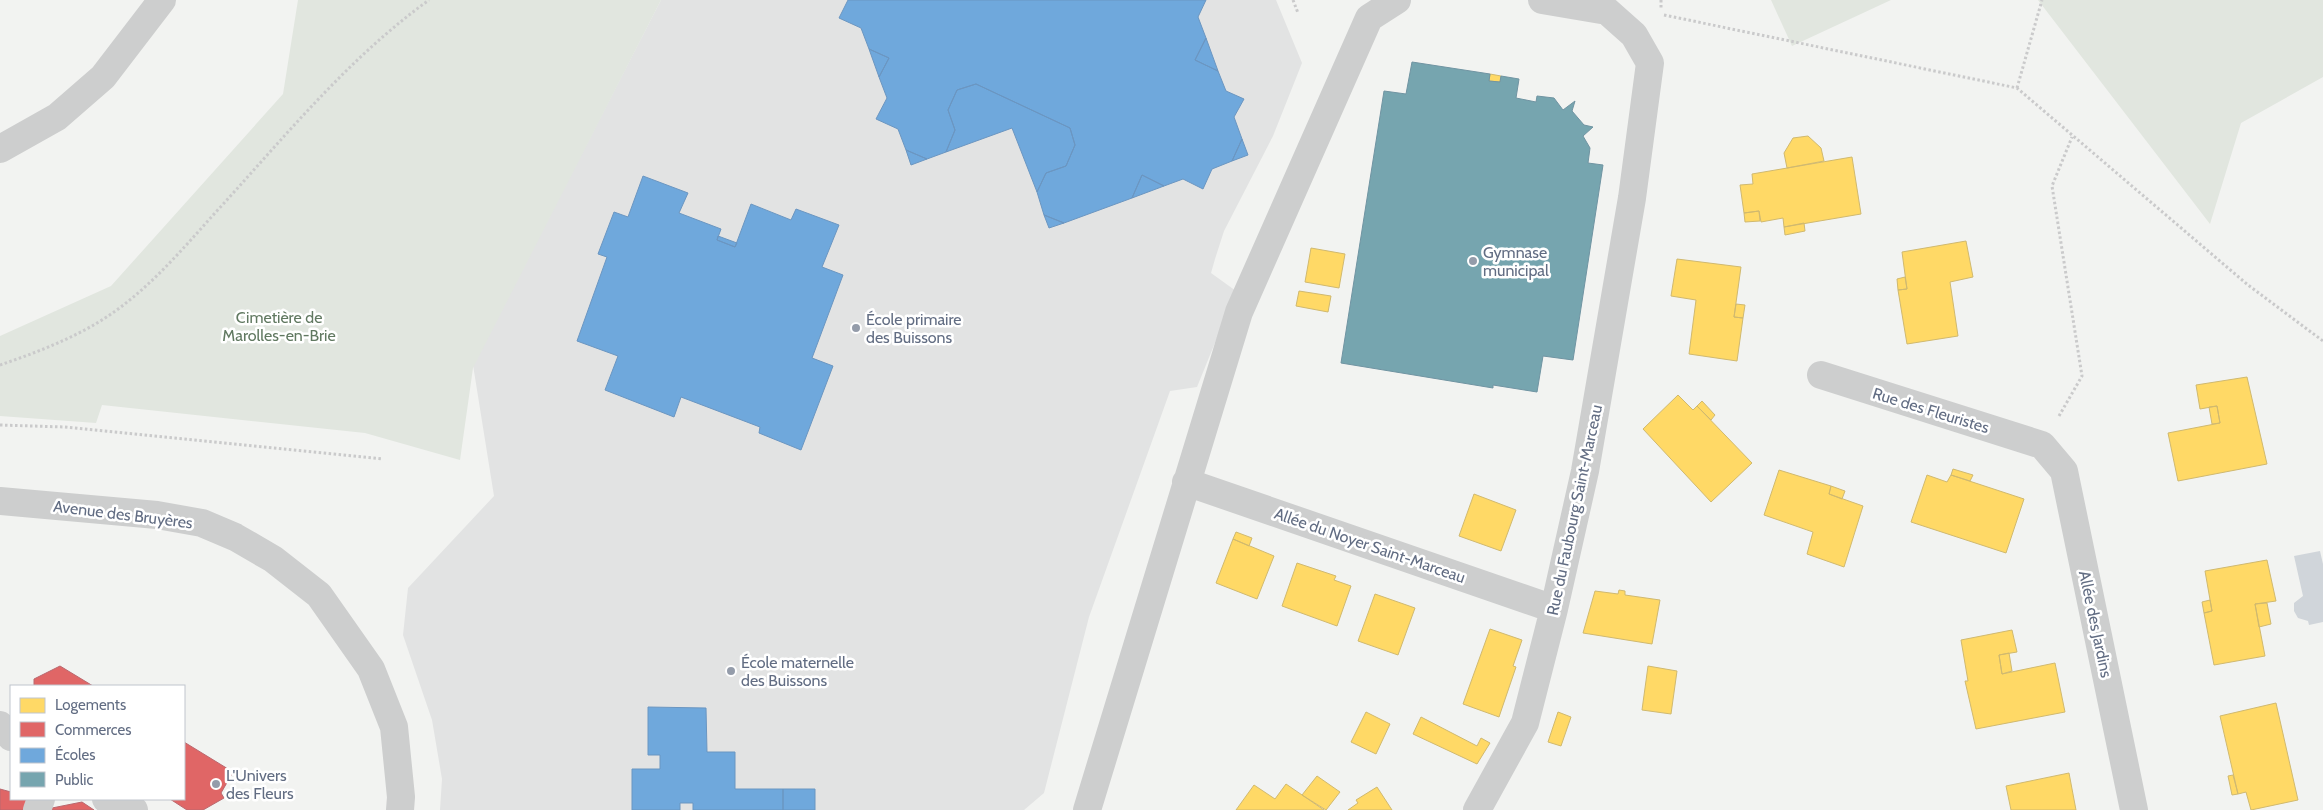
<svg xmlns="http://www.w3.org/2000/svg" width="2323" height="810" font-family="Cabin,sans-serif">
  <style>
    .built { fill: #e2e3e3 }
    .green { fill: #e1e6df }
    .water { fill: #d0d5da }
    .homes { fill: #ffd966; stroke: #d0b96f }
    .shops { fill: #e06666; stroke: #ba686f }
    .schools { fill: #6fa8dc; stroke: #6b96c1 }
    .public { fill: #76a5af; stroke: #7094a2 }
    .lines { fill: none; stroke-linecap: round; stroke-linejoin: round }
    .path { stroke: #cacacb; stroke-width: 3; stroke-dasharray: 2.5 2.5; stroke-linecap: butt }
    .street { stroke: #cdcece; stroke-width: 28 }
    .poi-dot { fill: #949caa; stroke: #fff; stroke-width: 2 }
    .labels { text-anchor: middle; stroke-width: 5; stroke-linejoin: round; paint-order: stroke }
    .poi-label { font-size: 16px; fill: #626d83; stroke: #fff; text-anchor: start }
    .park-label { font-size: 16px; fill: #617961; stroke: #fff }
    .street-label { font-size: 16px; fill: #626d83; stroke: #fff }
  </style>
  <rect width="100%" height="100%" fill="#f2f3f1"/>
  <path class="built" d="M 661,0 L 1276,0 L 1302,63 L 1273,136 L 1224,231 L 1215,259 L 1211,273 L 1236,291 L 1197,387 L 1170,391 L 1089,617 L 1044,793 L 1024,810 L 440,810 L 442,779 L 432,720 L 403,635 L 408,588 L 494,496 L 473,365 Z"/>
  <path class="green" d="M 298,0 L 661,0 L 473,368 L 460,460 L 365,433 L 102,405 L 96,423 L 0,416 L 0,336 L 111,286 L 283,94 Z
    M 1771,0 L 1891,0 L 1792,46 Z
    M 2038,0 L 2323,0 L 2323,77 L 2241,123 L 2210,224 Z"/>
  <path class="water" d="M 2320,551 L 2323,564 L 2323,622 L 2309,625 L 2308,621 L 2298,618 L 2294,611 L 2294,603 L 2303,596 L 2294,556 Z"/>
  <path class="homes" d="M 1490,74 L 1501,76 L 1500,82 L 1489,81 Z
    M 1808,136 L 1821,148 L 1824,161 L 1787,168 L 1784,153 L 1793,138 Z
    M 1852,157 L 1861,214 L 1784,227 L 1783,218 L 1761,222 L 1759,211 L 1744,213 L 1740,185 L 1753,184 L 1752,174 Z
    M 1759,211 L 1760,221 L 1745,222 L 1744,213 Z
    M 1804,223 L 1805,231 L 1785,235 L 1784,227 Z
    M 1966,241 L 1973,277 L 1950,282 L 1958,336 L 1907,344 L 1898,290 L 1907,289 L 1902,252 Z
    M 1311,248 L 1345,254 L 1339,288 L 1305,282 Z
    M 1677,259 L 1741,267 L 1734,317 L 1743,318 L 1737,361 L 1689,354 L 1696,300 L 1671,296 Z
    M 1905,277 L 1907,289 L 1898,290 L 1897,279 Z
    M 1299,291 L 1331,296 L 1328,312 L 1296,306 Z
    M 1736,304 L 1745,305 L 1743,318 L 1734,317 Z
    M 2247,377 L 2267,464 L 2178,481 L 2168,433 L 2220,423 L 2217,406 L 2200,409 L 2196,385 Z
    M 1678,395 L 1693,410 L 1697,406 L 1752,463 L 1711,502 L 1643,429 Z
    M 1702,401 L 1715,415 L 1711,420 L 1697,406 Z
    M 2217,406 L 2220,423 L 2212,424 L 2209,407 Z
    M 1953,469 L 1973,475 L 1970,481 L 1951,475 Z
    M 1779,470 L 1831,486 L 1829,494 L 1863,506 L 1844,567 L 1807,554 L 1813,532 L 1764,515 Z
    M 1927,475 L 1947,482 L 1951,475 L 2024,499 L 2006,553 L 1911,522 Z
    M 1831,486 L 1845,491 L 1842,499 L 1829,494 Z
    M 1474,494 L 1516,510 L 1501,551 L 1459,536 Z
    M 1236,532 L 1252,538 L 1249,546 L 1233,539 Z
    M 1233,539 L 1274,556 L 1257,599 L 1216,583 Z
    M 2267,560 L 2276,601 L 2255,604 L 2265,656 L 2214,665 L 2204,613 L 2212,611 L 2205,571 Z
    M 1297,563 L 1336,576 L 1334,580 L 1351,586 L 1337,626 L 1282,606 Z
    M 1619,590 L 1625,591 L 1625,595 L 1660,600 L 1652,644 L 1583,633 L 1595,591 L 1618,594 Z
    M 1375,594 L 1415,608 L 1398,655 L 1358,641 Z
    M 2210,600 L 2212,611 L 2204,613 L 2202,602 Z
    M 2267,603 L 2271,624 L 2259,627 L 2255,604 Z
    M 1490,629 L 1522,640 L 1513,666 L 1516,667 L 1499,717 L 1463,704 Z
    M 2012,630 L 2017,652 L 1999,655 L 2002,674 L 2055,663 L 2065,712 L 1976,729 L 1965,681 L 1968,681 L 1961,640 Z
    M 2009,653 L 2012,671 L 2002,674 L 1999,655 Z
    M 1648,666 L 1677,671 L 1671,714 L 1642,710 Z
    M 2276,703 L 2298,800 L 2251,810 L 2246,792 L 2238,794 L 2220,716 Z
    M 1366,712 L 1390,724 L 1376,754 L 1351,742 Z
    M 1558,712 L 1571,717 L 1561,746 L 1548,742 Z
    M 1421,717 L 1477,746 L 1481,738 L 1490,743 L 1477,764 L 1413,734 Z
    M 2069,773 L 2076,810 L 2011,810 L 2006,786 Z
    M 2233,775 L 2238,794 L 2232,795 L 2228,776 Z
    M 1317,776 L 1340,792 L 1326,810 L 1302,795 Z
    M 1286,784 L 1324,810 L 1236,810 L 1254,785 L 1275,799 Z
    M 1377,787 L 1392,810 L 1348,810 L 1358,803 L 1356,800 Z"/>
  <path class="shops" d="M 60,666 L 93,686 L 34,686 L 34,679 Z
    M 184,742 L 233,772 L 221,793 L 224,798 L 203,810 L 187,810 L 170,799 L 184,799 Z
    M 0,789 L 11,792 L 11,799 L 31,799 L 28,810 L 0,810 Z
    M 82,802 L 94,810 L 47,810 L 47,809 Z"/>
  <path class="schools" d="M 848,0 L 1206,0 L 1198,17 L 1206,38 L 1195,60 L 1218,71 L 1226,91 L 1244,99 L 1234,117 L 1242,139 L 1232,161 L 1212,169 L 1203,189 L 1183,179 L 1164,186 L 1142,175 L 1132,198 L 1064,223 L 1044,215 L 1037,192 L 1046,173 L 1066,166 L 1075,145 L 1070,128 L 976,84 L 957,90 L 948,110 L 955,130 L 946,152 L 927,159 L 906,150 L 898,129 L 876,119 L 887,98 L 879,77 L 889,58 L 869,49 L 861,28 L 839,18 Z
    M 1206,38 L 1218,71 L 1195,60 Z
    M 869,49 L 889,58 L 879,77 Z
    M 976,84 L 1070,128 L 1075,145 L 1066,166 L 1046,173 L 1037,192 L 1012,128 L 946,152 L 955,130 L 948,110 L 957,90 Z
    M 1242,139 L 1248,155 L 1232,161 Z
    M 906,150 L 927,159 L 911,165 Z
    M 1142,175 L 1164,186 L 1132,198 Z
    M 643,176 L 688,193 L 679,213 L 721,229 L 717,240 L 735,247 L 751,204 L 791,220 L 796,209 L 839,225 L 822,267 L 843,275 L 812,358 L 833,366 L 801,450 L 759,433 L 760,427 L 681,397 L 674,417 L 605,390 L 618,356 L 577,341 L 607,257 L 598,254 L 614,212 L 628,217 Z
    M 1044,215 L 1064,223 L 1049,228 Z
    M 718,236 L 737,243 L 735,247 L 717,240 Z
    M 648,707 L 706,708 L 707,752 L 735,752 L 735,789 L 783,789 L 783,810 L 693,810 L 693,803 L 680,803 L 680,810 L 632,810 L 632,769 L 660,769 L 660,755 L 648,755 Z
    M 783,789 L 815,789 L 815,810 L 783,810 Z"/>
  <path class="public" d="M 1412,62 L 1490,74 L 1489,81 L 1500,82 L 1501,76 L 1519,79 L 1516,98 L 1536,102 L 1537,96 L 1554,98 L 1563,110 L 1575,101 L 1572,111 L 1584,125 L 1593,127 L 1583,136 L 1590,148 L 1588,163 L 1603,165 L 1573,360 L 1543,356 L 1537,392 L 1493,385 L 1493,388 L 1341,363 L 1384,91 L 1406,94 Z"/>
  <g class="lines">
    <path class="path" d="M 1293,0 L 1298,13
      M 1661,0 L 1661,10
      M 1664,15 L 2017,88 L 2248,285 L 2323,341
      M 2017,88 L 2042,0
      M 0,365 C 32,354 67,341 97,323 C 144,295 179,253 215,213 C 283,139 347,59 429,0
      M 2059,416 L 2082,376 L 2052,186 L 2072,137
      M 0,425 L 64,427 L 383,459"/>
    <path class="street" d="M 0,149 L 57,117 L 103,77 L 162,0
      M 1821,375 L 2042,445 L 2064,471 L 2134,810
      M 1186,482 L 1554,609
      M 0,501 L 157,515 L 202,523 L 235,537 L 273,559 L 319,595 L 371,669 L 394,727 L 401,797 L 400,810
      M 0,725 L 11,737
      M 106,799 L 134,810
      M 37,810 L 41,799
      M 1087,810 L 1239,312 L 1369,18 L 1397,0
      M 1477,810 L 1525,723 L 1554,609 L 1585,471 L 1632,198 L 1650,63 L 1634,35 L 1607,11 L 1542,0"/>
  </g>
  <g class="poi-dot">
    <circle cx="1473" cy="261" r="5"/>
    <circle cx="856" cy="328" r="5"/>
    <circle cx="731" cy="671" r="5"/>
    <circle cx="216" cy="784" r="5"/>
  </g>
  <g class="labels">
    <g class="poi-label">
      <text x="1483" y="258">Gymnase<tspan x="1483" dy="18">municipal</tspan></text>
      <text x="866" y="325">École primaire<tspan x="866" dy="18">des Buissons</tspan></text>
      <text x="741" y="668">École maternelle<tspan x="741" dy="18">des Buissons</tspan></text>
      <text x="226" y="781">L'Univers<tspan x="226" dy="18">des Fleurs</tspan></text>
    </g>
    <g class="park-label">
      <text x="279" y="323">Cimetière de<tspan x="279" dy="18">Marolles-en-Brie</tspan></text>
    </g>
    <g class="street-label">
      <text transform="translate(1931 410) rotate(17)" y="6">Rue des Fleuristes</text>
      <text transform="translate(1574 510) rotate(-78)" y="6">Rue du Faubourg Saint-Marceau</text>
      <text transform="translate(123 514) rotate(7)" y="6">Avenue des Bruyères</text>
      <text transform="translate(1370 545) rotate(19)" y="6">Allée du Noyer Saint-Marceau</text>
      <text transform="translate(2096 624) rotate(78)" y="6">Allée des Jardins</text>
    </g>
  </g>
  <rect x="10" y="685" width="175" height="115" fill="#ffffff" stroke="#c0c5cd"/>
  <rect x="20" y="698" width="25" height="15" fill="#ffd966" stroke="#c0c5cd"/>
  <text x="55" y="710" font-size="15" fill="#626d83">Logements</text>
  <rect x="20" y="722" width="25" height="15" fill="#e06666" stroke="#c0c5cd"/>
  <text x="55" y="735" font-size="15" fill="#626d83">Commerces</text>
  <rect x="20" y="748" width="25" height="15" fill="#6fa8dc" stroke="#c0c5cd"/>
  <text x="55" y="760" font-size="15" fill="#626d83">Écoles</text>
  <rect x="20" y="772" width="25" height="15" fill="#76a5af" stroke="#c0c5cd"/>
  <text x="55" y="785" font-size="15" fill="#626d83">Public</text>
</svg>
